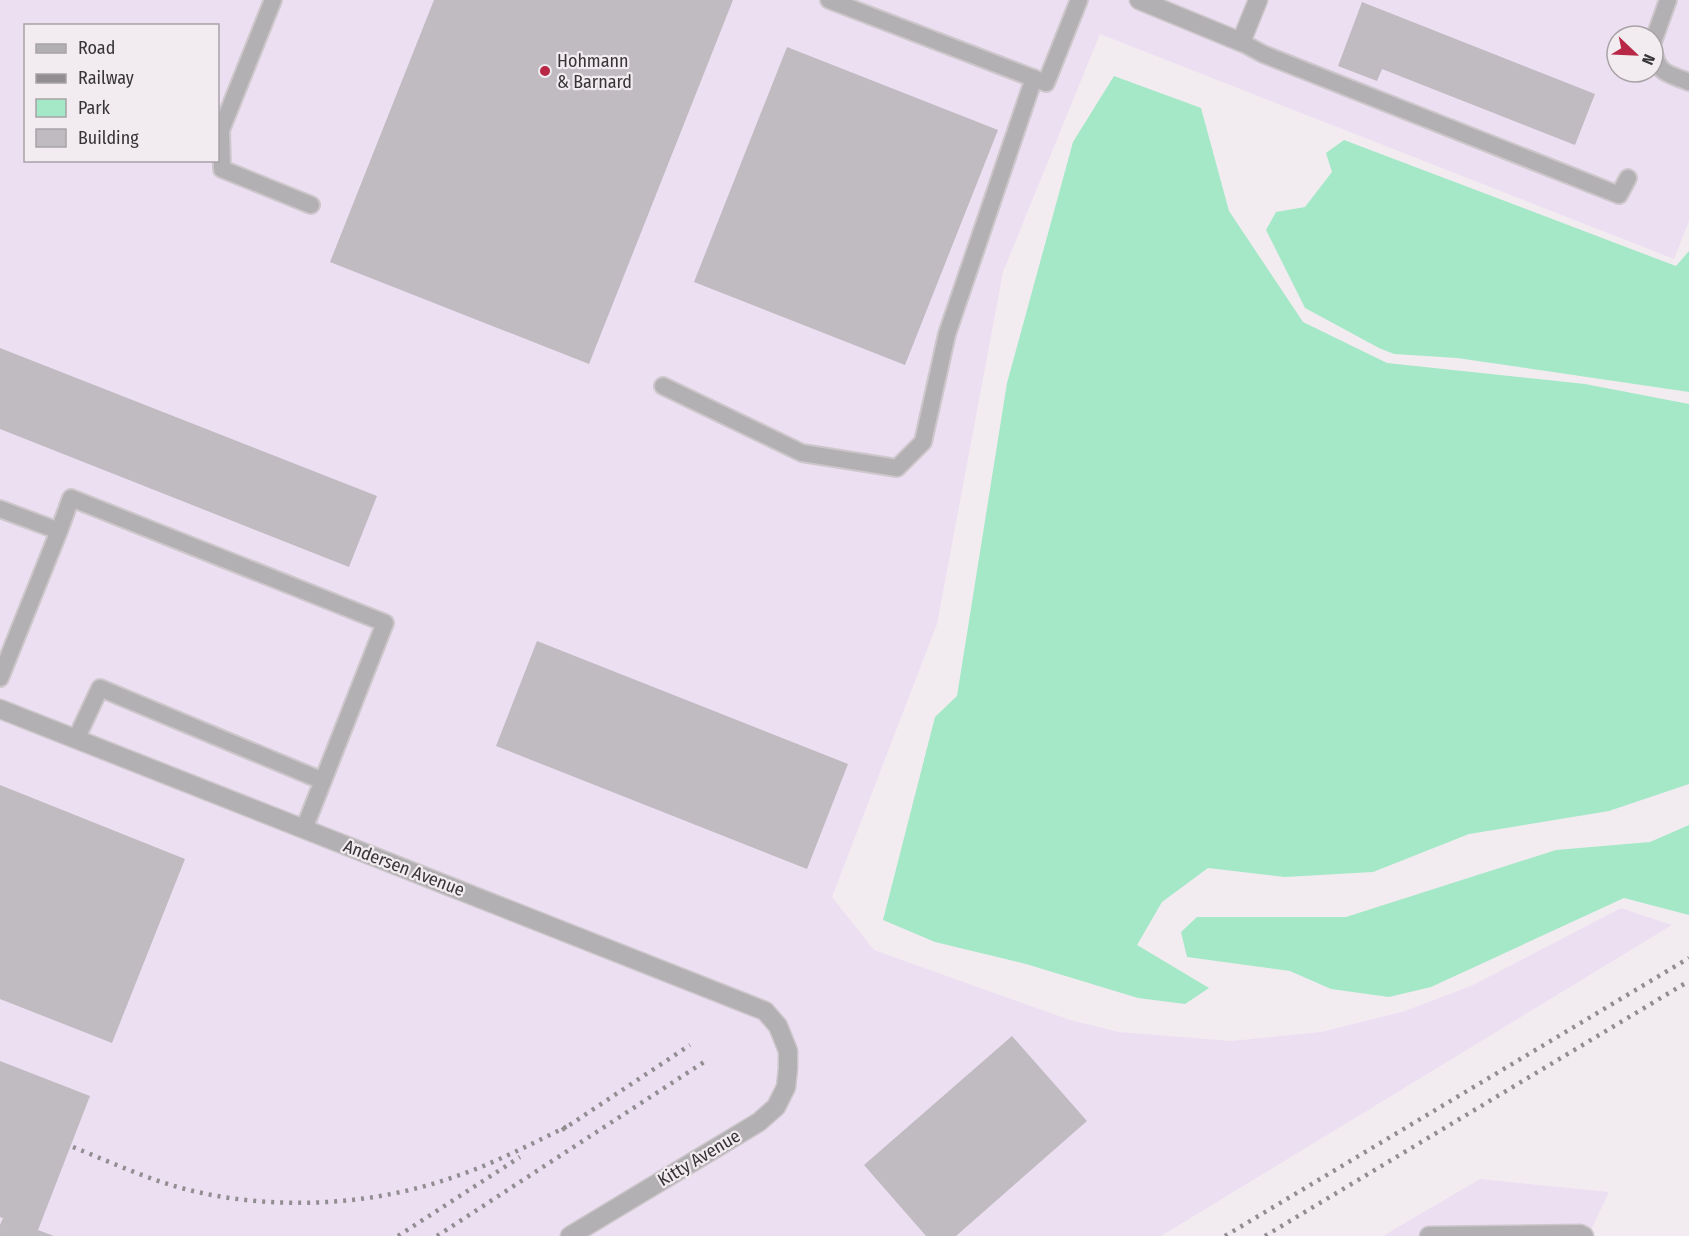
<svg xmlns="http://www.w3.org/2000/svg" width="1689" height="1236" font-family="'Fira Sans Condensed',sans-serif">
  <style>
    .industrial { fill: #eddff2; fill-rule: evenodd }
    .green { fill: #a4e8c7 }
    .building { fill: #bfbbc1 }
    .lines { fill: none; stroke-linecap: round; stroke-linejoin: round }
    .service-casing { stroke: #cdc7cc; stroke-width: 20 }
    .minor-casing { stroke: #cdc7cc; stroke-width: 21 }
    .service { stroke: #b3b0b3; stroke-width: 16 }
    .minor { stroke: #b3b0b3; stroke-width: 18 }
    .rail { stroke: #918d90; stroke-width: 4.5; stroke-dasharray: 3 6; stroke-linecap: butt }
    .poi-dot { fill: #b82746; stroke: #f2ecf1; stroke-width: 2 }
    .labels { text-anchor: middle; stroke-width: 4.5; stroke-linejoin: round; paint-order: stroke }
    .poi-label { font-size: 18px; fill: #373537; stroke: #f2ecf1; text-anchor: start }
    .street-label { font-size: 18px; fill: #373537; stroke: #f2ecf1 }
  </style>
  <rect width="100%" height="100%" fill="#f2ecf1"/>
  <path class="industrial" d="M 0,0 L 1689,0 L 1689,221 L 1674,259 L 1100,34 L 1003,272 L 937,624 L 832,897 L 874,950 L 1070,1020 L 1119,1032 L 1231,1041 L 1321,1032 L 1405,1011 L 1471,986 L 1621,908 L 1672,925 L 1161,1236 L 0,1236 ZM 26,26 L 218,26 L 218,160 L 26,160 ZM 1617,36 L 1653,36 L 1653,72 L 1617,72 Z
    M 1480,1179 L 1609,1192 L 1588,1236 L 1383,1236 Z"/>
  <path class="green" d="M 1114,76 L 1201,108 L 1229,211 L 1303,322 L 1387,363 L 1585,384 L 1689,404 L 1689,784 L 1609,811 L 1469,834 L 1373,872 L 1285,877 L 1208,868 L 1162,902 L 1137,945 L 1209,988 L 1185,1004 L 1138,998 L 1026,964 L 935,942 L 883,920 L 935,717 L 957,696 L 1007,383 L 1073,142 Z
    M 1344,140 L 1676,266 L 1689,251 L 1689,392 L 1457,358 L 1394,354 L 1379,348 L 1305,308 L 1266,230 L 1276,212 L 1305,207 L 1332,172 L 1326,153 Z
    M 1689,825 L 1689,915 L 1624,898 L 1431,987 L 1389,997 L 1331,989 L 1290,971 L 1187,957 L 1181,932 L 1197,917 L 1346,917 L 1556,850 L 1650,842 Z"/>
  <path class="building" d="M 434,0 L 733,0 L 589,364 L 330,262 Z
    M 1362,2 L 1595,94 L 1575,145 L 1382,69 L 1377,81 L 1338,66 Z
    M 787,47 L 998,130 L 905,365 L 694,282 Z
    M 0,348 L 377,496 L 349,567 L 0,429 Z
    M 537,641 L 848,764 L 807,869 L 496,746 Z
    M 0,785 L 185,859 L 112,1043 L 0,999 Z
    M 1012,1036 L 1087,1121 L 956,1236 L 926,1236 L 864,1165 Z
    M 0,1061 L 90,1096 L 38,1230 L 54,1236 L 0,1236 L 0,1225 L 3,1218 L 0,1217 Z"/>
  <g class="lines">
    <defs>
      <path id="service" d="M 273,0 L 221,130 L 222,169 L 311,205
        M 829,0 L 1046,83 L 1079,0
        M 1241,42 L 1263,54 L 1619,195 L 1628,178
        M 1653,42 L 1668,0
        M 1653,50 C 1659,75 1667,73 1689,82
        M 663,386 L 802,453 L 897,468 L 923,442 L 947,334 L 1034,78
        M 0,509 L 59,531 L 0,678
        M 59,531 L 71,498 L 385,623 L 304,829
        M 76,739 L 100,688 L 323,781"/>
      <path id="minor" d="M 1139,0 L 1241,42 L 1258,0
        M 0,709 L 765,1011 L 778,1026 L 788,1051 L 788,1068 L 786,1087 L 776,1107 L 759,1122 L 570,1236
        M 1429,1236 L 1580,1234 L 1584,1236"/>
    </defs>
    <use href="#service" class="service-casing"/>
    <use href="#minor" class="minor-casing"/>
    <use href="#service" class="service"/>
    <use href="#minor" class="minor"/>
    <path class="rail" d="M 562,1130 L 690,1045
      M 73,1147 C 115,1164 158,1184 202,1193 C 282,1210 373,1205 451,1178 C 491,1165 529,1145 568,1126
      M 398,1236 L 520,1157
      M 437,1236 L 704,1062
      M 1225,1236 L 1689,958
      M 1265,1236 L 1689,981"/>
  </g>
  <circle class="poi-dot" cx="545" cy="71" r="6"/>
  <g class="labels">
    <g class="poi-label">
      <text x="557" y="67">Hohmann<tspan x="557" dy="21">&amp; Barnard</tspan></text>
    </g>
    <g class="street-label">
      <text transform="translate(404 868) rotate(21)" y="6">Andersen Avenue</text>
      <text transform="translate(699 1158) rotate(-31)" y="6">Kitty Avenue</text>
    </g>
  </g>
  <rect x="24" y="24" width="195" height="138" fill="#f2ecf1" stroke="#a7a3a7" stroke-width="1.5"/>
  <rect x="36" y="44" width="30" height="9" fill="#b3b0b3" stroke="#a7a3a7" stroke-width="1.5"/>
  <text x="78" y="54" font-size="18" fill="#373537">Road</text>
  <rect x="36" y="74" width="30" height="9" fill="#918d90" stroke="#a7a3a7" stroke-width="1.5"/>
  <text x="78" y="84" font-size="18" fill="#373537">Railway</text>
  <rect x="36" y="99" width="30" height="18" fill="#a4e8c7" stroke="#a7a3a7" stroke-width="1.5"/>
  <text x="78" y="114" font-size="18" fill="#373537">Park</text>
  <rect x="36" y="129" width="30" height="18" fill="#bfbbc1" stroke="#a7a3a7" stroke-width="1.5"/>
  <text x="78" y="144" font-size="18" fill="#373537">Building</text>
  <g transform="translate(1635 54) rotate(113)"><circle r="28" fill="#f2ecf1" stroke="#a7a3a7" stroke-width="1.5"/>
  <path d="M0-4.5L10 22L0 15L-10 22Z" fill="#b82746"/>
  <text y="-9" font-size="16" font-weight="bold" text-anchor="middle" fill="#373537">N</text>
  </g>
</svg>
